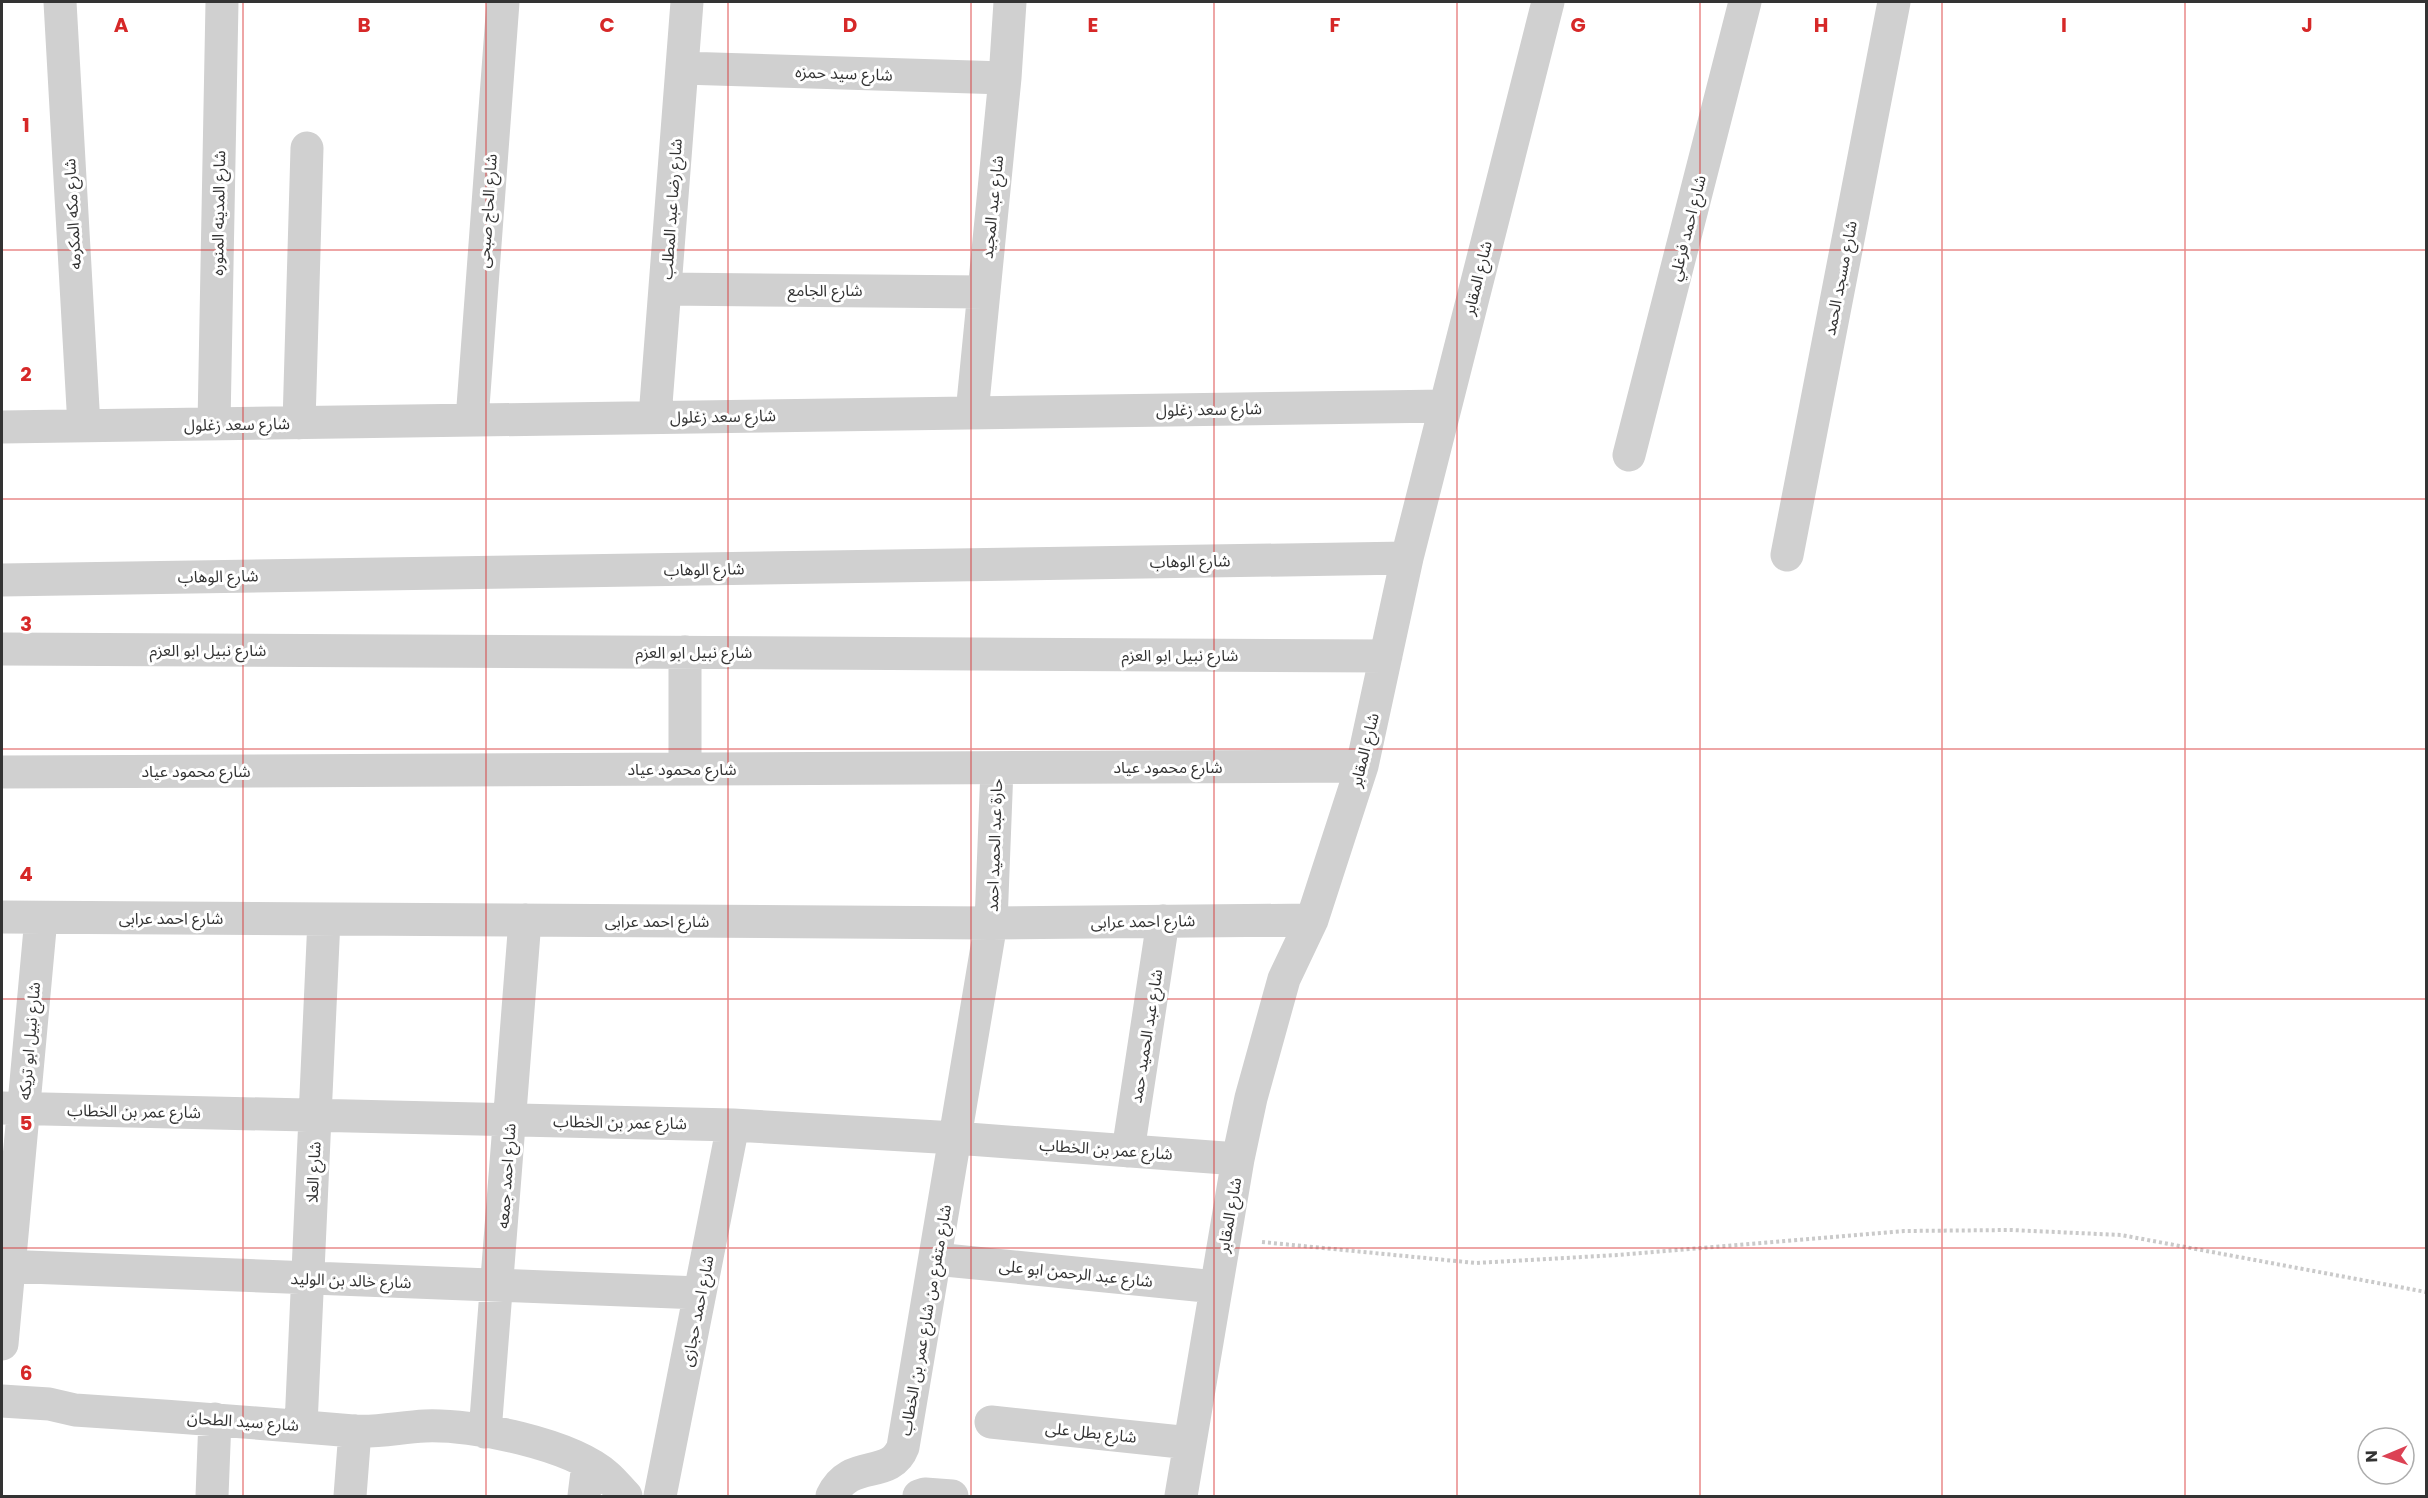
<svg xmlns="http://www.w3.org/2000/svg" width="2428" height="1498" font-family="Poppins,'Noto Sans Arabic',sans-serif">
  <style>
    .lines { fill: none; stroke-linecap: round; stroke-linejoin: round }
    .path { stroke: #cacaca; stroke-width: 4; stroke-dasharray: 3 3; stroke-linecap: butt }
    .street { stroke: #d0d0d0; stroke-width: 33 }
    .grid { fill: none; stroke: #d62828; stroke-width: 1.5; stroke-opacity: 0.55 }
    .labels { text-anchor: middle; stroke-width: 6; stroke-linejoin: round; paint-order: stroke }
    .street-label { font-size: 16px; fill: #333; stroke: #fff }
    .grid-label { font-size: 20px; text-anchor: middle; font-weight: bold; fill: #d62828; stroke: #fff; stroke-width: 6; stroke-linejoin: round; paint-order: stroke }
  </style>
  <rect width="100%" height="100%" fill="#fff"/>
  <g class="lines">
    <path class="path" d="M 1262,1242 L 1476,1263 L 1618,1255 L 1904,1231 L 2011,1230 L 2121,1235 L 2426,1292"/>
    <path class="street" d="M 60,2 L 84,426
      M 682,68 L 1005,78
      M 665,289 L 984,292
      M 972,413 L 1005,78 L 1010,2
      M 655,417 L 687,2
      M 472,420 L 503,2
      M 299,423 L 307,148
      M 214,424 L 222,2
      M 2,427 L 1445,406
      M 1629,455 L 1745,2
      M 1787,555 L 1894,2
      M 2,580 L 1407,558
      M 2,649 L 1386,656
      M 685,769 L 685,652
      M 2,772 L 1362,766
      M 2,917 L 991,923 L 1312,920
      M 2,1108 L 733,1125 L 955,1138 L 1238,1159
      M 1128,1151 L 1163,921
      M 935,1259 L 1216,1287
      M 2,1266 L 700,1293
      M 2,1344 L 41,918
      M 2,1401 L 49,1404 L 75,1410 C 168,1416 260,1423 353,1431 C 377,1433 401,1427 425,1426 C 473,1424 571,1444 607,1476 C 614,1482 620,1490 626,1496
      M 991,1422 L 1190,1443
      M 301,1425 L 324,919
      M 485,1432 L 525,920
      M 212,1496 L 215,1419
      M 350,1496 L 355,1431
      M 584,1496 L 588,1464
      M 660,1496 L 733,1125
      M 832,1496 C 850,1457 890,1481 903,1447 L 991,923 L 997,768
      M 919,1496 L 925,1494 L 952,1496
      M 1181,1496 L 1238,1159 L 1251,1098 L 1284,979 L 1312,920 L 1362,766 L 1407,558 L 1548,2"/>
  </g>
  <path class="grid" d="M 243,2 L 243,1496M 486,2 L 486,1496M 728,2 L 728,1496M 971,2 L 971,1496M 1214,2 L 1214,1496M 1457,2 L 1457,1496M 1700,2 L 1700,1496M 1942,2 L 1942,1496M 2185,2 L 2185,1496M 2,250 L 2426,250M 2,499 L 2426,499M 2,749 L 2426,749M 2,999 L 2426,999M 2,1248 L 2426,1248"/>
  <g class="labels">
    <g class="street-label">
      <text transform="translate(844 73) rotate(2)" y="6">شارع سيد حمزه</text>
      <text transform="translate(992 207) rotate(-84)" y="6">شارع عبد المجيد</text>
      <text transform="translate(671 209) rotate(-86)" y="6">شارع رضا عبد المطلب</text>
      <text transform="translate(487 211) rotate(-86)" y="6">شارع الحاج صبحى</text>
      <text transform="translate(218 213) rotate(-89)" y="6">شارع المدينه المنوره</text>
      <text transform="translate(72 214) rotate(-93)" y="6">شارع مكه المكرمه</text>
      <text transform="translate(1687 228) rotate(-76)" y="6">شارع احمد فرغلي</text>
      <text transform="translate(1477 278) rotate(-76)" y="6">شارع المقابر</text>
      <text transform="translate(1840 278) rotate(-79)" y="6">شارع مسجد الحمد</text>
      <text x="825" y="296">شارع الجامع</text>
      <text transform="translate(1209 409) rotate(-1)" y="6">شارع سعد زغلول</text>
      <text transform="translate(723 416) rotate(-1)" y="6">شارع سعد زغلول</text>
      <text transform="translate(237 424) rotate(-1)" y="6">شارع سعد زغلول</text>
      <text transform="translate(1190 561) rotate(-1)" y="6">شارع الوهاب</text>
      <text transform="translate(704 569) rotate(-1)" y="6">شارع الوهاب</text>
      <text transform="translate(218 576) rotate(-1)" y="6">شارع الوهاب</text>
      <text x="208" y="656">شارع نبيل ابو العزم</text>
      <text x="694" y="658">شارع نبيل ابو العزم</text>
      <text x="1180" y="661">شارع نبيل ابو العزم</text>
      <text transform="translate(1364 750) rotate(-76)" y="6">شارع المقابر</text>
      <text x="1168" y="773">شارع محمود عياد</text>
      <text x="682" y="775">شارع محمود عياد</text>
      <text x="196" y="777">شارع محمود عياد</text>
      <text transform="translate(994 845) rotate(-88)" y="6">حارة عبد الحميد احمد</text>
      <text x="171" y="924">شارع احمد عرابى</text>
      <text x="657" y="927">شارع احمد عرابى</text>
      <text transform="translate(1143 921) rotate(-1)" y="6">شارع احمد عرابى</text>
      <text transform="translate(1146 1036) rotate(-81)" y="6">شارع عبد الحميد حمد</text>
      <text transform="translate(29 1041) rotate(-85)" y="6">شارع نبيل ابو تريكه</text>
      <text transform="translate(134 1111) rotate(1)" y="6">شارع عمر بن الخطاب</text>
      <text transform="translate(620 1122) rotate(1)" y="6">شارع عمر بن الخطاب</text>
      <text transform="translate(1106 1149) rotate(4)" y="6">شارع عمر بن الخطاب</text>
      <text transform="translate(313 1172) rotate(-87)" y="6">شارع العلا</text>
      <text transform="translate(506 1176) rotate(-86)" y="6">شارع احمد جمعه</text>
      <text transform="translate(1229 1215) rotate(-80)" y="6">شارع المقابر</text>
      <text transform="translate(1076 1273) rotate(6)" y="6">شارع عبد الرحمن ابو على</text>
      <text transform="translate(351 1280) rotate(2)" y="6">شارع خالد بن الوليد</text>
      <text transform="translate(697 1311) rotate(-79)" y="6">شارع احمد حجازى</text>
      <text transform="translate(925 1320) rotate(-80)" y="6">شارع متفرع من شارع عمر بن الخطاب</text>
      <text transform="translate(243 1421) rotate(4)" y="6">شارع سيد الطحان</text>
      <text transform="translate(1091 1432) rotate(6)" y="6">شارع بطل على</text>
    </g>
  </g>
  <g class="grid-label">
    <text x="121" y="32">A</text>
    <text x="364" y="32">B</text>
    <text x="607" y="32">C</text>
    <text x="850" y="32">D</text>
    <text x="1093" y="32">E</text>
    <text x="1335" y="32">F</text>
    <text x="1578" y="32">G</text>
    <text x="1821" y="32">H</text>
    <text x="2064" y="32">I</text>
    <text x="2307" y="32">J</text>
    <text x="26" y="132">1</text>
    <text x="26" y="381">2</text>
    <text x="26" y="631">3</text>
    <text x="26" y="881">4</text>
    <text x="26" y="1130">5</text>
    <text x="26" y="1380">6</text>
  </g>
  <rect width="2428" height="1498" fill="none" stroke="#333333" stroke-width="6"/>
  <g transform="translate(2386 1456) rotate(268)"><circle r="28" fill="#ffffff" stroke="#adadad" stroke-width="1.5"/>
  <path d="M0-4.5L10 22L0 15L-10 22Z" fill="#dc4254"/>
  <text y="-9" font-size="16" font-weight="bold" text-anchor="middle" fill="#333333">N</text>
  </g>
</svg>
